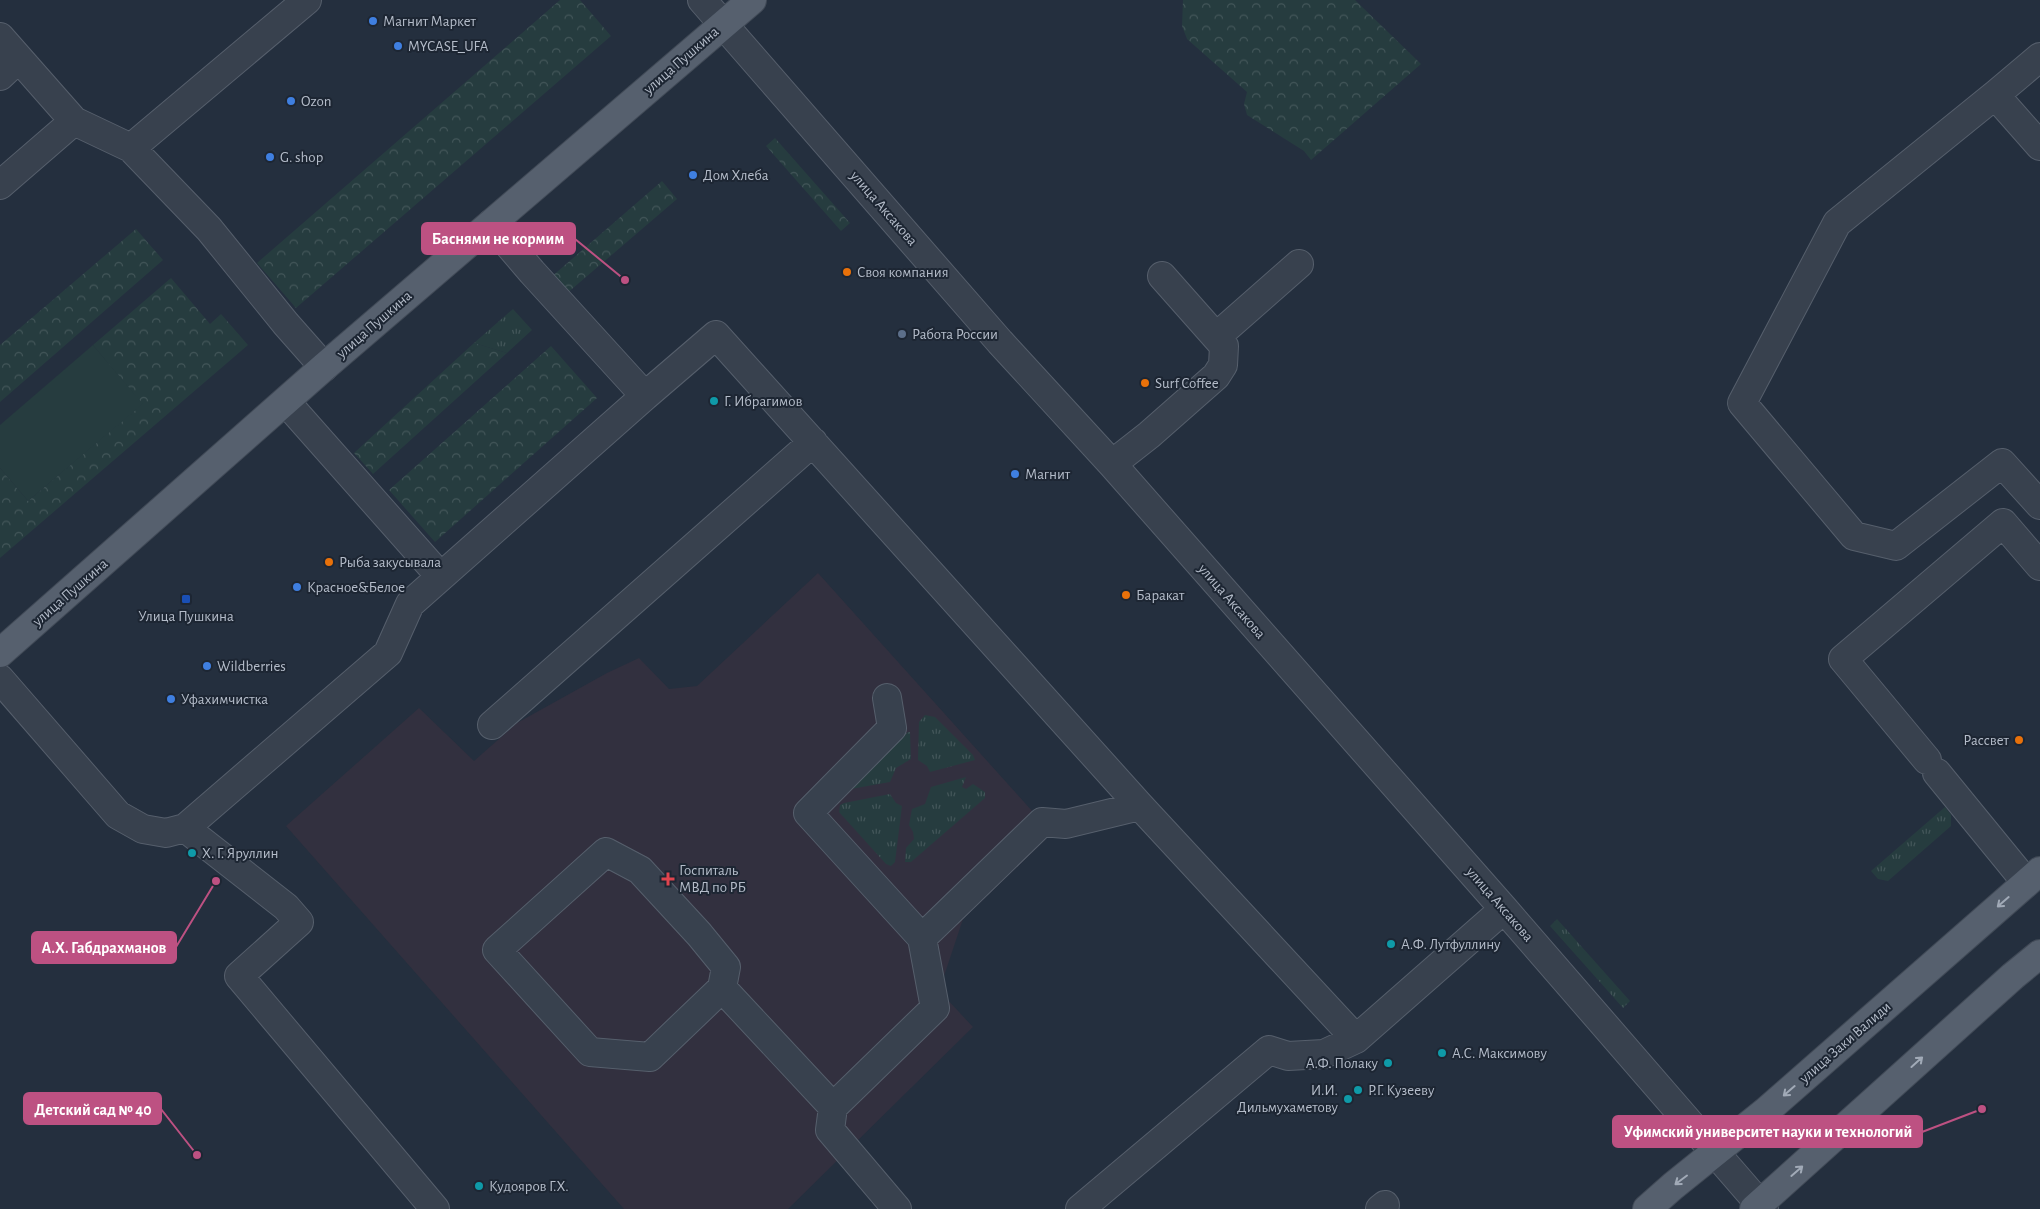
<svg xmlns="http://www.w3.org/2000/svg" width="2040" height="1209" font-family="'Alegreya Sans',sans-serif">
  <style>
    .medical { fill: #32303f }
    .grass { fill: url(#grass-tufts) }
    .forest { fill: url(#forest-crowns) }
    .garden { fill: #263c3f }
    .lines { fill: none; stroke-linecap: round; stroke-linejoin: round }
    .minor-casing { stroke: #565f6c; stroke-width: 30 }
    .major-casing { stroke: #414a57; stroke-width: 30 }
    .minor { stroke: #38414e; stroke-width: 28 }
    .major { stroke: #56606e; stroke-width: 28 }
    .oneway { stroke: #a1aab7 }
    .shop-dot { fill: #3f7fe0; stroke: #1d2633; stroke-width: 2 }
    .food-dot { fill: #e8710a; stroke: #1d2633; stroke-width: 2 }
    .service-dot { fill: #5c6f8a; stroke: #1d2633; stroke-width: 2 }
    .culture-dot { fill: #0f9aa8; stroke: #1d2633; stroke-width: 2 }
    .transit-dot { fill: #1a4fb4; stroke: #1d2633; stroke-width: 2 }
    .health-dot { fill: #e0444e; stroke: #1d2633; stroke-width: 2 }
    .labels { text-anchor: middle; stroke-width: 4; stroke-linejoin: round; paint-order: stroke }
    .poi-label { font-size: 15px; fill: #b4bcc9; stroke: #1d2633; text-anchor: start }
    .street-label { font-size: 15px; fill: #b4bcc9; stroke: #1d2633 }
    .leader { fill: none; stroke: #bd5182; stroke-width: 2 }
    .callout-dot { fill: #bd5182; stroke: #1d2633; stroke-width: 2 }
    .callout { fill: #bd5182; stroke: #bd5182; stroke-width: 2 }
    .callout-label { font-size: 16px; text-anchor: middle; font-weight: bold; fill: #fff }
  </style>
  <defs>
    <pattern id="grass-tufts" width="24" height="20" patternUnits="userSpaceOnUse" patternTransform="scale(1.25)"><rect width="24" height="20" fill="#263c3f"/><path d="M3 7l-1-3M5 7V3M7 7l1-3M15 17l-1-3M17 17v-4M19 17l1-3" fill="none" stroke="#435659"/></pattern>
    <pattern id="forest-crowns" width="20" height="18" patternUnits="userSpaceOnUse" patternTransform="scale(1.25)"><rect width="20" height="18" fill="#263c3f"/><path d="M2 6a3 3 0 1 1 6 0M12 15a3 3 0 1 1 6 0" fill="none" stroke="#435659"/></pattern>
  </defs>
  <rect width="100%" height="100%" fill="#242f3e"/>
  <path class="medical" d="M 818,573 L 1042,822 L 1046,839 L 963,919 L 942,982 L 946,998 L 973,1027 L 788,1209 L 624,1209 L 286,826 L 419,708 L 474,761 L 517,723 L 607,673 L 639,658 L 669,689 L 697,686 Z"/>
  <path class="grass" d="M 513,309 L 532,330 L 507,353 L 474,343 Z
    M 925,715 L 935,717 L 973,755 L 975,760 L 930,772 L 927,766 L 918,760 L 919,722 Z
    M 908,732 L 910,732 L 911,759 L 896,768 L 890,782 L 851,789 L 850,784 Z
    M 966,777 L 962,787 L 966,789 L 973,784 L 985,792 L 985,798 L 911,862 L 905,862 L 906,848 L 914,839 L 913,832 L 909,825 L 912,809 L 925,804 L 931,787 Z
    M 890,794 L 896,803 L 902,806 L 895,862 L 891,866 L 886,864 L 839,812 L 840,805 L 844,803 Z
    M 1945,807 L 1951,815 L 1951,826 L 1888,881 L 1878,879 L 1871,871 Z
    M 1557,919 L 1630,1001 L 1623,1008 L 1550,926 Z"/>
  <path class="forest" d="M 560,0 L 580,0 L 611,36 L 296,308 L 257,263 Z
    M 1183,0 L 1355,0 L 1421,64 L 1311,160 L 1304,151 L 1247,115 L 1244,104 L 1247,92 L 1187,39 L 1182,26 Z
    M 775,138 L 850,223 L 841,231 L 766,146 Z
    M 662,181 L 677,199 L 565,295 L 550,278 Z
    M 136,229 L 163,260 L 0,402 L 0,345 Z
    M 171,278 L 210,324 L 221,314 L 248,345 L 0,558 L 0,468 L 28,501 L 142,404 L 93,345 Z
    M 474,343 L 507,353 L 373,474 L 354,453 Z
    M 551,346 L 597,398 L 435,542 L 389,490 Z"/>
  <path class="garden" d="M 93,345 L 143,404 L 28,501 L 0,468 L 0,425 Z"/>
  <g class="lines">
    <defs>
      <path id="minor" d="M 702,0 L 1000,342 L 1112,464 L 1504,909 L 1764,1209
        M 0,37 L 74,121
        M 0,76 L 18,59
        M 1995,95 L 2040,57
        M 2040,146 L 1995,95 L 1837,223 L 1742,403 L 1854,536 L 1896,546 L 2002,463 L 2040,505
        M 131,148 L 209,229 L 286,324 L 324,367
        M 0,185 L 74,121 L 131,148 L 307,0
        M 491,224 L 532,272 L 645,396 L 716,335 L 1140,806 L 1356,1039
        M 1216,337 L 1299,264
        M 286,402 L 440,576
        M 1112,464 L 1149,435 L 1216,376 L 1223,365 L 1224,346 L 1162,276
        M 0,679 L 118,815 L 143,829 L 166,833 L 185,828 L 388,653 L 410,604 L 645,396
        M 492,725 L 813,442
        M 1927,760 L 1843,659 L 2003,523 L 2040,566
        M 1937,773 L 2026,882
        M 185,828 L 286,907 L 299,922 L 239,976 L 435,1209
        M 606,852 L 640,870 L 699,934 L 726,967 L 722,988 L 650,1057 L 590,1052 L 497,950 Z
        M 922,938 L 1042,822 L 1066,824 L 1140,806
        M 722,988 L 833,1107 L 830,1130 L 897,1209
        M 833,1107 L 935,1008 L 922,938 L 808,813 L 892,728 L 887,698
        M 1080,1209 L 1269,1050 L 1288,1056 L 1324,1054 L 1356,1039 L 1504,909
        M 1380,1209 L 1385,1205"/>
      <path id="major" d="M 0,653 L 324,367 L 752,0
        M 1647,1209 L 1673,1186 L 1765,1112 L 2040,871
        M 1754,1209 L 2013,976 L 2040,954"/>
    </defs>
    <use href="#minor" class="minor-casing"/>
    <use href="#major" class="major-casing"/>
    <use href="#minor" class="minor"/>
    <use href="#major" class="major"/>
  </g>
  <defs><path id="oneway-shaft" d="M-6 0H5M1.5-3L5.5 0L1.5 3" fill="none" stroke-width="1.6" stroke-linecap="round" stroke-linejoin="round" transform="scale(1.25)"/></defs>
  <g class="oneway">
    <use href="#oneway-shaft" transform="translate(2003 902) rotate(139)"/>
    <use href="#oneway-shaft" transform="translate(1917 1062) rotate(-42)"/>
    <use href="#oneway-shaft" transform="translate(1789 1091) rotate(139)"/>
    <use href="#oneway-shaft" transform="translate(1797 1171) rotate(-41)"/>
    <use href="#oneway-shaft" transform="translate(1681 1180) rotate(143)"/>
  </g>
  <g class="shop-dot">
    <circle cx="373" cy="21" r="5"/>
    <circle cx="398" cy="46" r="5"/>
    <circle cx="291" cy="101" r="5"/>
    <circle cx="270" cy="157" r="5"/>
    <circle cx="693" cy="175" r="5"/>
    <circle cx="1015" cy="474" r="5"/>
    <circle cx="297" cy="587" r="5"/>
    <circle cx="207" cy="666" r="5"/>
    <circle cx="171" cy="699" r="5"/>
  </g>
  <g class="food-dot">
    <circle cx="847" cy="272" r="5"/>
    <circle cx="1145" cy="383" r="5"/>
    <circle cx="329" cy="562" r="5"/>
    <circle cx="1126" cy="595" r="5"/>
    <circle cx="2019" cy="740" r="5"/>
  </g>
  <circle class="service-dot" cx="902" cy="334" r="5"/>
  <g class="culture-dot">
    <circle cx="714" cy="401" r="5"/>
    <circle cx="192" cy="853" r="5"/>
    <circle cx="1391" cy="944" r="5"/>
    <circle cx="1442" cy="1053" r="5"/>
    <circle cx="1388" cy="1063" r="5"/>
    <circle cx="1358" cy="1090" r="5"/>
    <circle cx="1348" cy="1099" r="5"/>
    <circle cx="479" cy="1186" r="5"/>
  </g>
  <rect class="transit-dot" x="181" y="594" width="10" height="10" rx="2.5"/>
  <path class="health-dot" d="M665.5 871.5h5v5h5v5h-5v5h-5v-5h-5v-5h5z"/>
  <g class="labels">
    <g class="poi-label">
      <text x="383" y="26">Магнит Маркет</text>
      <text x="408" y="51">MYCASE_UFA</text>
      <text x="301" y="106">Ozon</text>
      <text x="280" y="162">G. shop</text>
      <text x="703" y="180">Дом Хлеба</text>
      <text x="857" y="277">Своя компания</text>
      <text x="912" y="339">Работа России</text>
      <text x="1155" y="388">Surf Coffee</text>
      <text x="724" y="406">Г. Ибрагимов</text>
      <text x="1025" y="479">Магнит</text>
      <text x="339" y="567">Рыба закусывала</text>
      <text x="307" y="592">Красное&amp;Белое</text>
      <text x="1136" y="600">Баракат</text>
      <text x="186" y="621" text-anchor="middle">Улица Пушкина</text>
      <text x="217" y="671">Wildberries</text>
      <text x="181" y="704">Уфахимчистка</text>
      <text x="2009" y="745" text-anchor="end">Рассвет</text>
      <text x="202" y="858">Х. Г. Яруллин</text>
      <text x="679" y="875">Госпиталь<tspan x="679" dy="17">МВД по РБ</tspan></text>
      <text x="1401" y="949">А.Ф. Лутфуллину</text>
      <text x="1452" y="1058">А.С. Максимову</text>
      <text x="1378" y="1068" text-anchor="end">А.Ф. Полаку</text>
      <text x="1338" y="1095" text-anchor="end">И.И.<tspan x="1338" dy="17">Дильмухаметову</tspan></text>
      <text x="1368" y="1095">Р.Г. Кузееву</text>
      <text x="489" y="1191">Кудояров Г.Х.</text>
    </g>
    <g class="street-label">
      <text transform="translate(681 60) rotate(-41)" y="5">улица Пушкина</text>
      <text transform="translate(884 208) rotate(49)" y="5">улица Аксакова</text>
      <text transform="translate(374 324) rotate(-41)" y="5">улица Пушкина</text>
      <text transform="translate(70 592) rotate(-41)" y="5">улица Пушкина</text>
      <text transform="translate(1232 601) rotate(49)" y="5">улица Аксакова</text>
      <text transform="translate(1500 904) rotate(49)" y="5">улица Аксакова</text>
      <text transform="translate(1845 1042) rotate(-41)" y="5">улица Заки Валиди</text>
    </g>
  </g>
  <path class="leader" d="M625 280L575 239M216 881L176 947M197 1155L161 1109M1982 1109L1922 1132"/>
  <g class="callout-dot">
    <circle cx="625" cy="280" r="5"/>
    <circle cx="216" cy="881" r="5"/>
    <circle cx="197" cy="1155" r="5"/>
    <circle cx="1982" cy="1109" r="5"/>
  </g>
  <g class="callout">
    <rect x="422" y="223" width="153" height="31" rx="5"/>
    <rect x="32" y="932" width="144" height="31" rx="5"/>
    <rect x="24" y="1093" width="137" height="31" rx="5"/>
    <rect x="1613" y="1116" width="309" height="31" rx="5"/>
  </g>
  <g class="callout-label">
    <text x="498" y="244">Баснями не кормим</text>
    <text x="104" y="953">А.Х. Габдрахманов</text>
    <text x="93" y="1115">Детский сад № 40</text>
    <text x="1768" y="1137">Уфимский университет науки и технологий</text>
  </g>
</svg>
